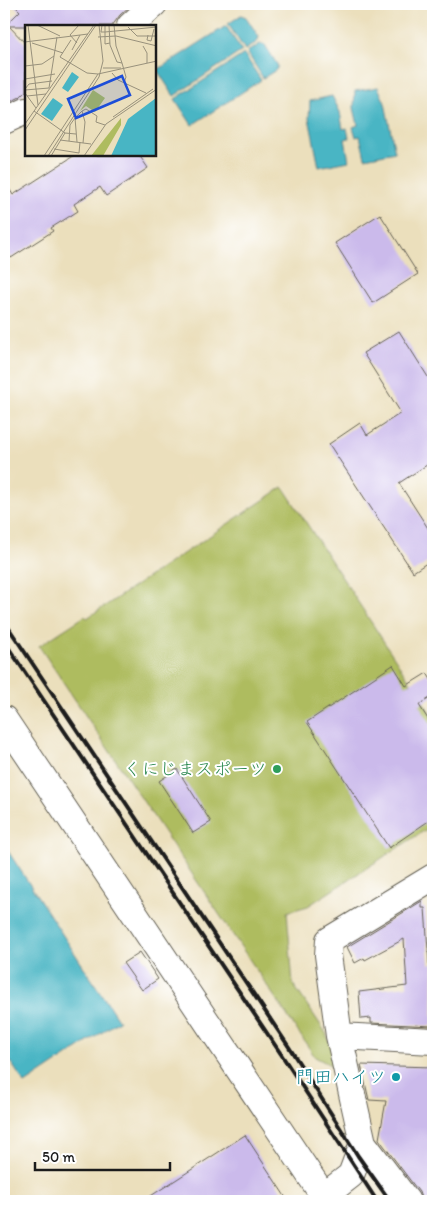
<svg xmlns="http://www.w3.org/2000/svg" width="437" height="1205" font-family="Itim,'Klee One',sans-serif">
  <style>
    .green { fill: #aebc5f; stroke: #656c3e }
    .water { fill: #48b5c4; stroke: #326870 }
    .building { fill: #cbbaeb }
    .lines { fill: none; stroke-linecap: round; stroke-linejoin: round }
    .minor-casing { stroke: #646054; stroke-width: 28 }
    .minor { stroke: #fff; stroke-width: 26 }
    .rail { stroke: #1c1c1c; stroke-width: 4 }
    .leisure-dot { fill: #2e9e5b; stroke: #fff; stroke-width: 2 }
    .culture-dot { fill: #0f9aa8; stroke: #fff; stroke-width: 2 }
    .labels { text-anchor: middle; stroke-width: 4; stroke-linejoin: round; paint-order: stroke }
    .leisure-label { font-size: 18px; fill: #27864d; stroke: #fff; text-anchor: end }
    .culture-label { font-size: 18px; fill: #0d838f; stroke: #fff; text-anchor: end }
    .inset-road { fill: none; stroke: #98917c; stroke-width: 1 }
    .view { fill: #1d4ed8; fill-opacity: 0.15; stroke: #1d4ed8; stroke-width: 2.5 }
    .inset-edge { fill: none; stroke: #1c1c1c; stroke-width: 2.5 }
  </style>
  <rect width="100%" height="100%" fill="#fff"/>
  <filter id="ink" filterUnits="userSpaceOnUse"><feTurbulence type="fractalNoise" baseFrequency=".02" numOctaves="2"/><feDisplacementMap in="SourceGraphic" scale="10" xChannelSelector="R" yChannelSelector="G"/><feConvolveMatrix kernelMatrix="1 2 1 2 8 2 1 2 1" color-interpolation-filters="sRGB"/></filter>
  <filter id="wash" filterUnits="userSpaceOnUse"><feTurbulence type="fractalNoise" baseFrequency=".0096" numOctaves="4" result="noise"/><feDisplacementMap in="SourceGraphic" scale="20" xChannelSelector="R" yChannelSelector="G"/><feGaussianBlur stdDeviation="1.12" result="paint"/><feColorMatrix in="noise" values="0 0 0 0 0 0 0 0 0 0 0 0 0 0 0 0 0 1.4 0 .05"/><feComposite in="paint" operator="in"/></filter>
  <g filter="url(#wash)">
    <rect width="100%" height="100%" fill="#ebdfbc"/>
    <path class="green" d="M 283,487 L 433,717 L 433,825 L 308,906 L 287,912 L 293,984 L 326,1033 L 340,1070 L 315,1057 L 39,646 L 85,616 L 87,618 Z"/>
    <path class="water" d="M 241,15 L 246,17 L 259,37 L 257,42 L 245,50 L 228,24 Z
      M 226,26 L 242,51 L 174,96 L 157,70 Z
      M 260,44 L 265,45 L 278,66 L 276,70 L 263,78 L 247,52 Z
      M 244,54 L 261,80 L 192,125 L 175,99 Z
      M 378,87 L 385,103 L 395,152 L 365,158 L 360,136 L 356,137 L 353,127 L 358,125 L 354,108 L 355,91 Z
      M 332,96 L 340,112 L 343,129 L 347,128 L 349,138 L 345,139 L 349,161 L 319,167 L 309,118 L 310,101 Z
      M 4,845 L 119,1021 L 25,1084 L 4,1052 Z"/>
    <g id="blocks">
      <path class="building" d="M 13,4 L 132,4 L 120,15 L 112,26 L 9,26 L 26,44 L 26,91 L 20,97 L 4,105 L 4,20 L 7,24 L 20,11 Z
        M 75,155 L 139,155 L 148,168 L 106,196 L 100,187 L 74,204 L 78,211 L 51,228 L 53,231 L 11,258 L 4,248 L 4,180 L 13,195 Z
        M 380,214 L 418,274 L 373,303 L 335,243 Z
        M 399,331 L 433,385 L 433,461 L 399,483 L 433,536 L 433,559 L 413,572 L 329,444 L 360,423 L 367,435 L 401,413 L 363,353 Z
        M 393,665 L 406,686 L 427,673 L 433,683 L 433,696 L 419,705 L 433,727 L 433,818 L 389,848 L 307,722 Z
        M 177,769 L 211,822 L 193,833 L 159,781 Z
        M 422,901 L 422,908 L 425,908 L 429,964 L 433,964 L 432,1026 L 371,1023 L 371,1018 L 361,1019 L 359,992 L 407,986 L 404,939 L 365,960 L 364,958 L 355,963 L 347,947 Z
        M 140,952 L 158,979 L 142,990 L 123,963 Z
        M 361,1065 L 433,1067 L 433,1201 L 422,1201 L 419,1192 L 379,1139 L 386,1101 L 369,1100 Z
        M 245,1135 L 288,1201 L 143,1201 Z"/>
    </g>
  </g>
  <g filter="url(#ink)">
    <use href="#blocks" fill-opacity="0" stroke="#646054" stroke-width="1"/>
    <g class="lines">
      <defs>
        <path id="minor" d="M 130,26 L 154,4
          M 4,121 L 26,111
          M 4,719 L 327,1201
          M 339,1036 L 433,1041
          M 324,1196 L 351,1175 L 363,1143
          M 407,1201 L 363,1143 L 339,1036 L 328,955 L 329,940 L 433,877"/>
      </defs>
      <use href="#minor" class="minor-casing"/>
      <use href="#minor" class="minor"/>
      <path class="rail" d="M 4,621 L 289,1047 L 358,1156 L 390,1201
        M 4,641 L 281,1054 L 377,1201"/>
    </g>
  </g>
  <circle class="leisure-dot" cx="277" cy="769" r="5"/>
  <circle class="culture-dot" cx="396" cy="1077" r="5"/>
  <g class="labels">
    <g class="leisure-label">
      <text x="267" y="775">くにじまスポーツ</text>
    </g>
    <g class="culture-label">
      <text x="386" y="1083">門田ハイツ</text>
    </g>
  </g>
  <g transform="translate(25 25)">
    <rect width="131" height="131" fill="#ebdfbc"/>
    <path d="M 68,65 L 80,73 L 70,87 L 61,81 L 55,86 ZM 96,93 L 96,100 L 78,131 L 66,131 Z" fill="#aebc5f"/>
    <path d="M 47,47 L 54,52 L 43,67 L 37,63 ZM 28,73 L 38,80 L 27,96 L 16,89 ZM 131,73 L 131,131 L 86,131 L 103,94 Z" fill="#48b5c4"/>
    <path class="inset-road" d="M 3,0 L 13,80M 12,0 L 35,11M 77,0 L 76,7 L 80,7 L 132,2M 80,0 L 80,19 L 85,18M 84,0 L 85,20 L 92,37 L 97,38 L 101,52 L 99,58M 89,0 L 91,21 L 97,38M 103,2 L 112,11 L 131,11M 123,10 L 122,15 L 126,16 L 129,4M 73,12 L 91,11 L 132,21M 46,15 L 35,32 L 62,48 L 73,49M 0,17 L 63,9M 7,18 L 38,28M 52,18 L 45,10 L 54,0M 118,21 L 122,28 L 122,38M 47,25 L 55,10M 0,41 L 17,39 L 29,31M 78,43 L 96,43M 87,48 L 93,55 L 121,68M 0,54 L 30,49M 24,63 L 32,12M 0,64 L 4,59 L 27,56M 0,65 L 24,63M 0,68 L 11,83M 2,71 L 21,69M 9,86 L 40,108 L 51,109M 57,86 L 60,97 L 58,118M 88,92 L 128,64M 0,99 L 69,0M 0,105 L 71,0M 35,115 L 66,119M 44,116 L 45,100 L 50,93M 52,117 L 50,93 L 57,86 L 61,84 L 72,91 L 71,97 L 80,100M 29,124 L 54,128 L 55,117M 19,131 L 73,49 L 132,36M 23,131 L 74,52 L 78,36 L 74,0M 26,131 L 40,108M 59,131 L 81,99 L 132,64"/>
    <path class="view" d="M 97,51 L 105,70 L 51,93 L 43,74 Z"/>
    <rect width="131" height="131" class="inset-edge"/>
  </g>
  <rect width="437" height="1205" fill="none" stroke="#fff" stroke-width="20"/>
  <path d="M35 1162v8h135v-8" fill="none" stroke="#1c1c1c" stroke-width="2.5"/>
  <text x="42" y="1162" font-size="15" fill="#1c1c1c" stroke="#ffffff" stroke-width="4" paint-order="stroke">50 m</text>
</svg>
